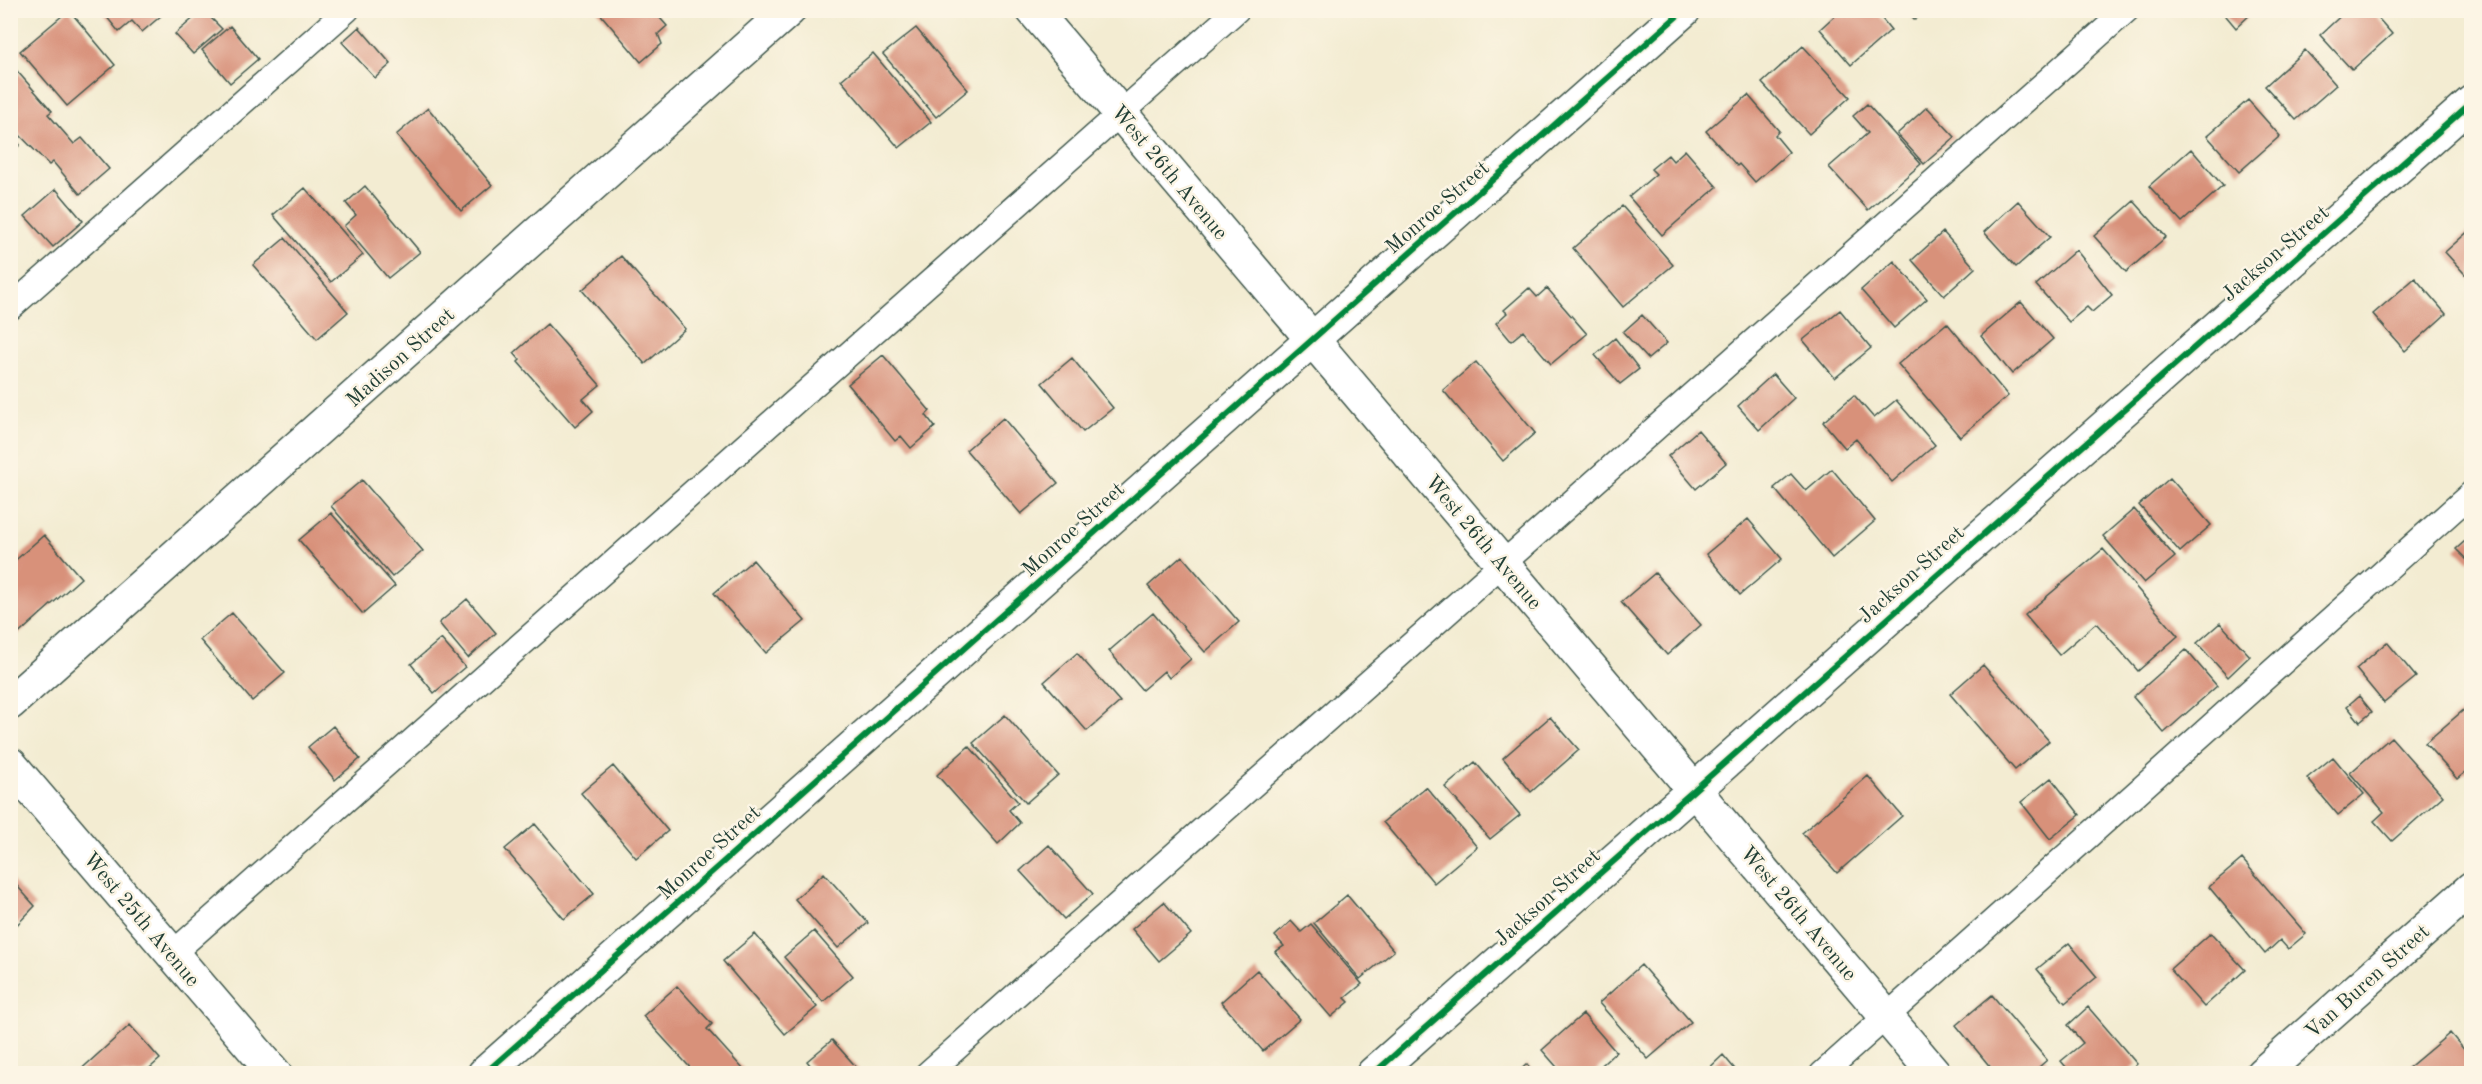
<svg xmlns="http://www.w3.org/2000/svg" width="2482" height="1084" font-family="'Old Standard TT',serif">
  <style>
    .building { fill: #d8917a }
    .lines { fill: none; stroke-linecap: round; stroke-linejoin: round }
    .lane-casing { stroke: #3f574c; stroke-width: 27 }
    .street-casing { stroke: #3f574c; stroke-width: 36 }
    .secondary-casing { stroke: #3f574c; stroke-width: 36 }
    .lane { stroke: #fff; stroke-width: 24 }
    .street { stroke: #fff; stroke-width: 33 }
    .secondary { stroke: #fff; stroke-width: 33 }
    .cycleway-casing { stroke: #fcf5e5; stroke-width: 10 }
    .cycleway { stroke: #00873e; stroke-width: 6 }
    .labels { text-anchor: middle; stroke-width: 5; stroke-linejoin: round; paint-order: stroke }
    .street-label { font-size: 21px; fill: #1f3d34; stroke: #fcf5e5 }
  </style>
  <rect width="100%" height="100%" fill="#fcf5e5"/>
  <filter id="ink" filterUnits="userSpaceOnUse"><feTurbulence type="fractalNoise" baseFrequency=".0167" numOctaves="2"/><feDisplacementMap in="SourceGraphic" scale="12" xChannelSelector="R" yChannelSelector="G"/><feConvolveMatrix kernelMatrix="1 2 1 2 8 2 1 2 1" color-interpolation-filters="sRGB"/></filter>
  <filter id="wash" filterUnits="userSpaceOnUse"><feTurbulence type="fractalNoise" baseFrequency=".008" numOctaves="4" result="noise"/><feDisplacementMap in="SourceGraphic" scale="24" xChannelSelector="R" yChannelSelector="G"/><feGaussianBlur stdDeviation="1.35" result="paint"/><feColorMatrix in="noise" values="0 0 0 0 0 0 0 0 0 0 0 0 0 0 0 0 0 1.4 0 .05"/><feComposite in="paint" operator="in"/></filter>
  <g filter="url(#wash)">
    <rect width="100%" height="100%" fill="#f3ecd2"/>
    <g id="blocks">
      <path class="building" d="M 69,10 L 115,65 L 67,106 L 20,51 Z
        M 101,10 L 162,10 L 162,15 L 142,32 L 132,21 L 119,32 Z
        M 203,10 L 222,29 L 193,54 L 175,34 Z
        M 597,10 L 653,10 L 667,26 L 658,34 L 662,44 L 641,62 Z
        M 1841,10 L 1875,10 L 1891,30 L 1851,65 L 1820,29 Z
        M 1906,10 L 1926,10 L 1915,20 Z
        M 2221,10 L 2255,10 L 2236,28 Z
        M 2347,10 L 2371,10 L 2392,34 L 2352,70 L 2320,35 Z
        M 230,26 L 258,59 L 230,83 L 202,50 Z
        M 359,27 L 391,64 L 375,78 L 342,42 Z
        M 916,28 L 968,90 L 936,117 L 883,54 Z
        M 1803,46 L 1850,97 L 1809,134 L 1762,83 Z
        M 2305,50 L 2336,85 L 2296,120 L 2265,86 Z
        M 873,53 L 931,122 L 899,148 L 841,80 Z
        M 10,63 L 52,111 L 48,114 L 74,144 L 82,138 L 109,169 L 80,194 L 53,162 L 49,165 L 10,125 Z
        M 1748,95 L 1779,131 L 1775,135 L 1789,152 L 1755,182 L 1739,164 L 1737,166 L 1706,131 Z
        M 2248,100 L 2280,136 L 2239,172 L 2207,136 Z
        M 1867,104 L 1921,164 L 1868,210 L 1829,167 L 1868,133 L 1853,116 Z
        M 1927,107 L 1955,137 L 1924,164 L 1897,134 Z
        M 428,108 L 492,185 L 461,211 L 396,135 Z
        M 10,134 L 20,145 L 10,153 Z
        M 2191,149 L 2223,186 L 2182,222 L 2149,186 Z
        M 1685,150 L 1717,187 L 1662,235 L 1629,197 L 1656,174 L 1651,169 L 1668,155 L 1673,161 Z
        M 365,186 L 420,252 L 388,278 L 344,226 L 356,215 L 346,203 Z
        M 305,188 L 363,255 L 331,282 L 273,215 Z
        M 56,189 L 83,221 L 53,247 L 25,216 Z
        M 2018,201 L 2050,237 L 2016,267 L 1984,232 Z
        M 2134,201 L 2166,237 L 2126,272 L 2094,236 Z
        M 1622,206 L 1673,265 L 1623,307 L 1573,248 Z
        M 2472,228 L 2472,282 L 2445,252 Z
        M 1943,232 L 1975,268 L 1944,296 L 1912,260 Z
        M 285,238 L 348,312 L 317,339 L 253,265 Z
        M 2076,250 L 2112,295 L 2092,312 L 2087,307 L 2069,322 L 2036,285 Z
        M 621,256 L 685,329 L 645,364 L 582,290 Z
        M 1894,261 L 1927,299 L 1894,328 L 1861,290 Z
        M 2415,278 L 2446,314 L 2405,351 L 2373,314 Z
        M 1529,288 L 1537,297 L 1547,288 L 1587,334 L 1551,364 L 1523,331 L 1511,341 L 1496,323 L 1507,313 L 1504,310 Z
        M 2021,302 L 2053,339 L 2012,374 L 1981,336 Z
        M 1840,310 L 1871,348 L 1835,378 L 1803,340 Z
        M 1642,315 L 1667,343 L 1648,359 L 1623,332 Z
        M 1947,323 L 2008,396 L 1960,437 L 1898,364 Z
        M 547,324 L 600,385 L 583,399 L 593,411 L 575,427 L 518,362 L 520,360 L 514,353 Z
        M 1615,338 L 1639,369 L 1620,384 L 1595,355 Z
        M 883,355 L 930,411 L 926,415 L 935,427 L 911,448 L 901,436 L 895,441 L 848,384 Z
        M 1072,358 L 1113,408 L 1083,432 L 1042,383 Z
        M 1476,362 L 1535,433 L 1503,461 L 1443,390 Z
        M 1773,374 L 1794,398 L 1759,430 L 1738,406 Z
        M 1854,395 L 1874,418 L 1896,400 L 1935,445 L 1892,482 L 1856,439 L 1845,448 L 1823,422 Z
        M 1003,418 L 1058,483 L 1021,514 L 966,450 Z
        M 1698,430 L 1726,463 L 1696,489 L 1668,456 Z
        M 1832,469 L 1875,521 L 1832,558 L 1774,488 L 1791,474 L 1806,491 Z
        M 2170,478 L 2211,525 L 2180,552 L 2139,505 Z
        M 362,480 L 423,551 L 392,577 L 331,506 Z
        M 2134,509 L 2175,557 L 2144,583 L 2103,536 Z
        M 331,513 L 395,586 L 363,614 L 299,540 Z
        M 1748,519 L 1782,559 L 1740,595 L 1706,554 Z
        M 44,535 L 81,578 L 15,637 L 10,633 L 10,565 Z
        M 2472,535 L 2472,557 L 2468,561 L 2456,549 Z
        M 2103,549 L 2178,636 L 2138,671 L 2096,623 L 2059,655 L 2025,615 Z
        M 1182,556 L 1239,622 L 1205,652 L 1148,586 Z
        M 753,560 L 805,621 L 766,653 L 714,593 Z
        M 1655,573 L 1701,625 L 1667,655 L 1621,602 Z
        M 467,599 L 496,633 L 468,658 L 439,623 Z
        M 232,613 L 285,673 L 252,701 L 200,640 Z
        M 1153,613 L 1191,659 L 1169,678 L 1164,671 L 1142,690 L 1109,651 Z
        M 2220,623 L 2250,656 L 2228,677 L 2197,643 Z
        M 441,639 L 465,667 L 434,693 L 411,664 Z
        M 2387,642 L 2416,677 L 2384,703 L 2356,669 Z
        M 2186,650 L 2217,686 L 2164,733 L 2133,697 Z
        M 1077,653 L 1120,702 L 1087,731 L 1044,682 Z
        M 1983,665 L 2049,741 L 2015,770 L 1950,694 Z
        M 2359,696 L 2372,712 L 2360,722 L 2347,706 Z
        M 2466,708 L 2472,714 L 2472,767 L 2457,779 L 2425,743 Z
        M 1005,715 L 1058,775 L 1026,803 L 973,743 Z
        M 1550,717 L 1579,750 L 1531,792 L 1503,758 Z
        M 333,726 L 360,759 L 335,780 L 308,747 Z
        M 2391,737 L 2443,796 L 2392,841 L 2374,821 L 2384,812 L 2350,773 Z
        M 969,746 L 1018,802 L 1009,810 L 1020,823 L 998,844 L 937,775 Z
        M 2333,757 L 2364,794 L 2338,815 L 2307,778 Z
        M 1475,762 L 1520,815 L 1490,839 L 1445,787 Z
        M 613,766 L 668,831 L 636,858 L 581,793 Z
        M 1868,776 L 1902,816 L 1837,873 L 1802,833 Z
        M 2051,778 L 2080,815 L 2050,839 L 2021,802 Z
        M 1426,787 L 1477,847 L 1434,883 L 1383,822 Z
        M 535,824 L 594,894 L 564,919 L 505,849 Z
        M 1049,845 L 1093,894 L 1064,919 L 1020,871 Z
        M 2242,859 L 2306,934 L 2288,949 L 2280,940 L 2265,954 L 2209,887 Z
        M 824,873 L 868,923 L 838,948 L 795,899 Z
        M 10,878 L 35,906 L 10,932 Z
        M 1347,895 L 1394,951 L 1360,979 L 1314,923 Z
        M 1164,902 L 1191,934 L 1159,961 L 1132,929 Z
        M 1291,921 L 1301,932 L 1311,924 L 1362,984 L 1345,998 L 1349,1002 L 1331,1017 L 1275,952 L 1284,946 L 1275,936 Z
        M 814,931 L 853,976 L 823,1002 L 784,957 Z
        M 2211,933 L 2245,970 L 2204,1007 L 2170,969 Z
        M 755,934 L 817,1007 L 785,1034 L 723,961 Z
        M 2069,943 L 2097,977 L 2065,1003 L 2037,969 Z
        M 1641,965 L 1691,1022 L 1648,1059 L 1599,1003 Z
        M 1257,970 L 1300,1019 L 1263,1051 L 1221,1002 Z
        M 677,986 L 712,1024 L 707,1029 L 744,1070 L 741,1074 L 696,1074 L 643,1016 Z
        M 1992,995 L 2047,1060 L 2031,1074 L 1996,1074 L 1956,1025 Z
        M 2088,1007 L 2137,1064 L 2126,1074 L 2072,1074 L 2061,1061 L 2083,1043 L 2068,1025 Z
        M 1583,1014 L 1616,1052 L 1592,1074 L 1563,1074 L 1542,1050 Z
        M 130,1025 L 160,1059 L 143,1074 L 76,1074 Z
        M 2450,1033 L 2472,1059 L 2472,1074 L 2408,1074 L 2406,1070 Z
        M 832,1040 L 859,1070 L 854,1074 L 817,1074 L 807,1061 Z
        M 1723,1055 L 1739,1074 L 1703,1074 Z
        M 1527,1064 L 1535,1074 L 1516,1074 Z"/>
    </g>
  </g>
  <g filter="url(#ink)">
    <use href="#blocks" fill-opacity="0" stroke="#3f574c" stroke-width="1.5"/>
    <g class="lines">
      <defs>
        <path id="lane" d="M 10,308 L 347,10
          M 172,954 L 1237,10
          M 927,1074 L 2127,10
          M 1822,1074 L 2472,493"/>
        <path id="street" d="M 1033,10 L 1935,1074
          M 10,703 L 789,10
          M 484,1074 L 1684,10
          M 1373,1074 L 2472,102
          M 2262,1074 L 2472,888"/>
        <path id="secondary" d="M 10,764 L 275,1074"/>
      </defs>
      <use href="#lane" class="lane-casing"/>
      <use href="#street" class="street-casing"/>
      <use href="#secondary" class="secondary-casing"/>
      <use href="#lane" class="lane"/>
      <use href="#street" class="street"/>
      <use href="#secondary" class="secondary"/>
      <defs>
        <path id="cycleway" d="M 484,1074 L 1684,10
          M 1373,1074 L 2472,102"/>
      </defs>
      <use href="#cycleway" class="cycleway-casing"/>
      <use href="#cycleway" class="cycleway"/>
    </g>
  </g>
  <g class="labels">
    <g class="street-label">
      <text transform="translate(1170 172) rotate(50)" y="7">West 26th Avenue</text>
      <text transform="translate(1437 207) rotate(-41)" y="7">Monroe Street</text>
      <text transform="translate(2275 253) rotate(-41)" y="7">Jackson Street</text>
      <text transform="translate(400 357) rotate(-42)" y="7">Madison Street</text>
      <text transform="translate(1073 529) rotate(-42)" y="7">Monroe Street</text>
      <text transform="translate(1484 542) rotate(50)" y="7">West 26th Avenue</text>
      <text transform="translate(1911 574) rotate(-42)" y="7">Jackson Street</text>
      <text transform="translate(709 852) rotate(-42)" y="7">Monroe Street</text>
      <text transform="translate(1547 897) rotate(-42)" y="7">Jackson Street</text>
      <text transform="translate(1799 913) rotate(50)" y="7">West 26th Avenue</text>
      <text transform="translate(142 919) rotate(50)" y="7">West 25th Avenue</text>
      <text transform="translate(2367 981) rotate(-42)" y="7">Van Buren Street</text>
    </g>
  </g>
  <rect width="2482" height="1084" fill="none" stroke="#fcf5e5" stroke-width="36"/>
</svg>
